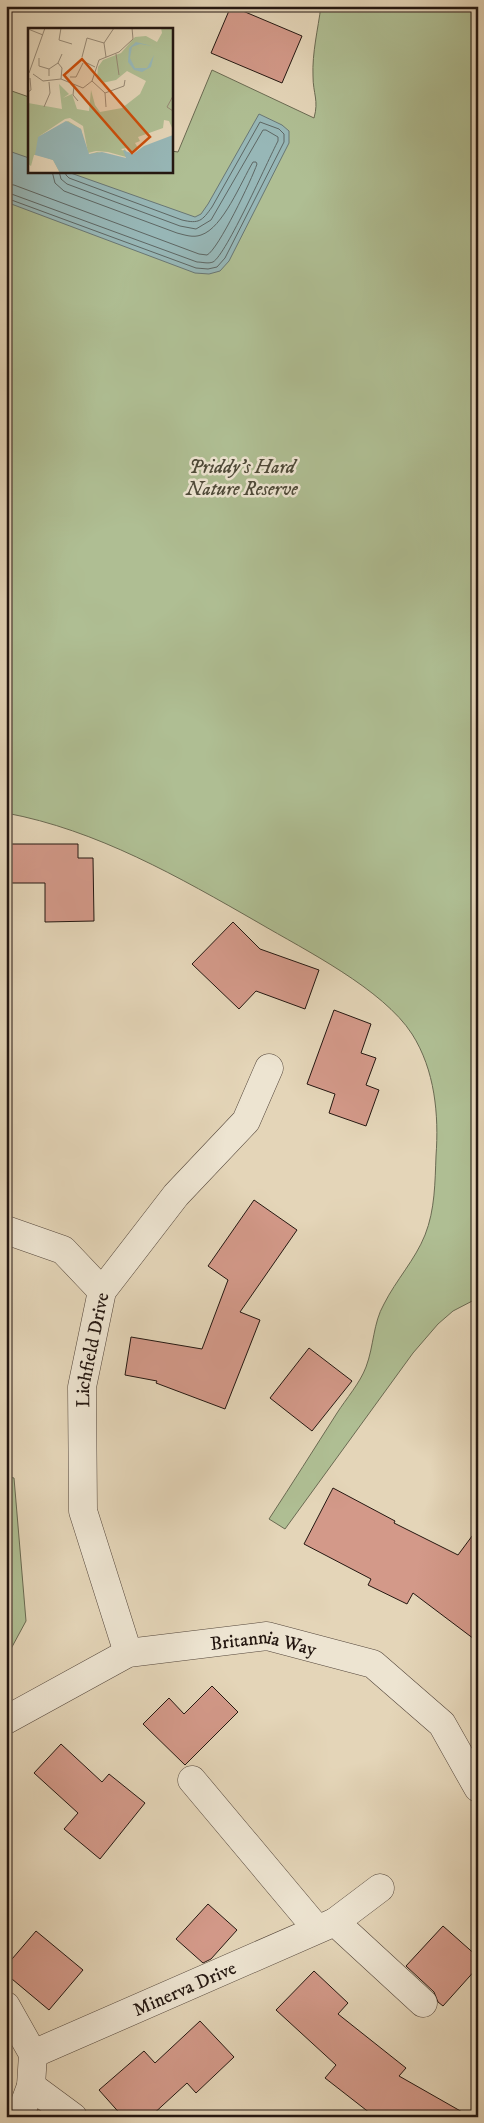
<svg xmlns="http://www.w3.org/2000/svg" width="484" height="2123" font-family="'IM FELL DW Pica',serif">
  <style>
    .green { fill: #afbe93; stroke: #6a6a52 }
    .water { fill: #97b7b7; stroke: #697775 }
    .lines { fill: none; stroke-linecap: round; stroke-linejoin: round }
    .shore { stroke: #5e6764; stroke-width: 1 }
    .building { fill: #d39989; stroke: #241711 }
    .minor-casing { stroke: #54463b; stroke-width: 29 }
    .minor { stroke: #ede4d1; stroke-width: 28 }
    .labels { text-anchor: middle; stroke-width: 5; stroke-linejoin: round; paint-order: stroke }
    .park-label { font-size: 19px; font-style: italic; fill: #4e4938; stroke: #ede4d1 }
    .street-label { font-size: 19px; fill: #241711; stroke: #ede4d1 }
    .inset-road { fill: none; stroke: #978975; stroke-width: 1 }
    .view { fill: #cb4f0d; fill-opacity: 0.15; stroke: #cb4f0d; stroke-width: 2.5 }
    .inset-edge { fill: none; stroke: #241711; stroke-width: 2.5 }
  </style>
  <rect width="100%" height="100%" fill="#e4d5b8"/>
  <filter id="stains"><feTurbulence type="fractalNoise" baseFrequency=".004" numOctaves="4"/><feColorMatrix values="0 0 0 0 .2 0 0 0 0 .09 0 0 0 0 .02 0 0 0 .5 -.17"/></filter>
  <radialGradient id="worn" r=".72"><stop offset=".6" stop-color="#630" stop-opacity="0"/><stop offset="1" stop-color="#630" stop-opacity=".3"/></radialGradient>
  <path class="green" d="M 321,6 L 478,6 L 478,1298 L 453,1311 L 438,1324 L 413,1353 L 285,1529 L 269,1519 C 292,1484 314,1449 337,1413 C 346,1399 360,1383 366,1367 C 374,1346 373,1323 384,1304 C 396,1280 415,1260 425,1235 C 435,1210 435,1182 436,1156 C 439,1115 435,1070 412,1034 C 383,989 305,950 259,923 C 179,877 97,830 6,813 L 6,89 L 29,97 L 29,171 L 171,171 L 171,151 L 178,152 L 212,70 L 314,118 C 319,100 313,94 313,76 C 312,53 318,29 321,6 Z
    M 6,1476 L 14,1478 L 26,1621 L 6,1658 Z"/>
  <path class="water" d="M 259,114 L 282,125 L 289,131 L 289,143 L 229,261 L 220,271 L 209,274 L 195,273 L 6,202 L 6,150 L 29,158 L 29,171 L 65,171 L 195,217 L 201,214 L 208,204 Z"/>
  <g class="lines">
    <path class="shore" d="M 6,184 L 14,185 L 199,254 L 207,255 C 218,250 252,179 257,164 L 256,162 L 253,162 C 241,182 223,228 201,235 C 193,238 185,235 177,233 L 64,191 L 55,183 L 52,171
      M 6,192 L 197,262 C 202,262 208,264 213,262 C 226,255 268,160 278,141 L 278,137 L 266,130 L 263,130 L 211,220 L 196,229 L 180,226 L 67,184 L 61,179 L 59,171
      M 6,198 L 196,268 L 208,269 L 217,267 L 225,258 L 284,142 L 284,134 L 279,129 L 260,122 L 212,207 C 202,221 199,224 182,220 L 69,178 L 66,175 L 65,171"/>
  </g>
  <path class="building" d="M 231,6 L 302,36 L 282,83 L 211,53 Z
    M 6,844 L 78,844 L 78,858 L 93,858 L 94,921 L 45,922 L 45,883 L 6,883 Z
    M 233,922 L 260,949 L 319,970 L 305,1009 L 256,991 L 239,1009 L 192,964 Z
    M 334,1010 L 371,1024 L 361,1053 L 376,1058 L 366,1085 L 379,1090 L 366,1126 L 329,1113 L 335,1094 L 307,1084 Z
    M 254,1200 L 297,1230 L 240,1312 L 260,1320 L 225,1409 L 156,1383 L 157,1381 L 125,1375 L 131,1337 L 202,1349 L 228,1280 L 208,1266 Z
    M 309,1348 L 352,1381 L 312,1431 L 270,1398 Z
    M 333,1488 L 395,1521 L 394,1523 L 458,1555 L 478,1528 L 478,1642 L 413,1593 L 407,1604 L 368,1585 L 371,1579 L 304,1544 Z
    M 212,1686 L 238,1712 L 185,1765 L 143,1724 L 169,1698 L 184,1714 Z
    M 61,1744 L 102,1782 L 109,1774 L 145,1803 L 100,1859 L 64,1829 L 78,1813 L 34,1773 Z
    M 208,1904 L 237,1930 L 211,1959 L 203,1963 L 176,1939 Z
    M 443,1926 L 478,1957 L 478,1967 L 443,2006 L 438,2002 L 434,1992 L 406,1966 Z
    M 36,1931 L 83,1970 L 49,2010 L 6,1974 L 6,1966 Z
    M 314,1971 L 348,2003 L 338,2014 L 406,2068 L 399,2076 L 471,2117 L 375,2117 L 325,2078 L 336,2065 L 276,2010 Z
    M 200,2021 L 234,2057 L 196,2093 L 187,2083 L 150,2117 L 123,2117 L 99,2090 L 144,2051 L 155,2063 Z"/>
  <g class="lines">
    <defs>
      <g id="minor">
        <path d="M 6,1230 L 63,1250 L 102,1291"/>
        <path id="s1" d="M 128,1653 L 83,1511 L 82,1387 L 102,1291 L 176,1195 L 246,1121 L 269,1068"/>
        <path id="s2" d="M 6,1720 L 128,1653 L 267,1636 L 373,1664 L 442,1724 L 478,1788"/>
        <path d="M 192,1780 L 317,1929"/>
        <path d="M 335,1922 L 380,1888"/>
        <path d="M 6,2006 L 33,2054 L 31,2086 L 21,2113"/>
        <path id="s3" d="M 33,2054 L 335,1922 L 423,2003"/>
        <path d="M 31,2086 L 73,2117"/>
      </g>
    </defs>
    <use href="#minor" class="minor-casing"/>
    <use href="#minor" class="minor"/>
  </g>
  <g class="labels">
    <g class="park-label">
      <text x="242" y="473">Priddy's Hard<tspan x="242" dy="22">Nature Reserve</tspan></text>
    </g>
    <g class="street-label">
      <text dy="7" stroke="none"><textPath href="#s1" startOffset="311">Lichfield Drive</textPath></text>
      <text dy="7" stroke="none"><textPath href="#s2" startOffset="276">Britannia Way</textPath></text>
      <text dy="7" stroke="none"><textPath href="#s3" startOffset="165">Minerva Drive</textPath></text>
    </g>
  </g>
  <g transform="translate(28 28)">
    <rect width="145" height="145" fill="#e4d5b8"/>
    <path d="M 133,0 L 145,0 L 145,102 L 141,93 L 136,92 L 135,100 L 110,109 L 112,113 L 107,115 L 110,120 L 104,125 L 99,120 L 93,121 L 99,126 L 95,123 L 97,121 L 100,128 L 98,129 L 80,124 L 68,123 L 60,125 L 55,98 L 42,90 L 37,91 L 10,109 L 40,93 L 53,101 L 59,127 L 69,124 L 145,141 L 130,145 L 32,145 L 25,132 L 10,127 L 6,127 L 3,138 L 0,136 L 0,75 L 34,81 L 31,56 L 41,66 L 35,70 L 44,66 L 49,81 L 61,83 L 63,62 L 67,77 L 72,84 L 94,80 L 112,66 L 118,53 L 99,43 L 88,52 L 74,55 L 69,50 L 70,39 L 75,32 L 93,25 L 107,9 L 118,8 L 129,14 L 134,5 Z" fill="#afbe93"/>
    <path d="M 108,14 L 124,18 L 112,16 L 104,19 L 102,30 L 107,40 L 119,40 L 126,27 L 123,39 L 114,44 L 106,42 L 100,34 L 101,20 ZM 38,93 L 53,101 L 61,126 L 74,124 L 98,130 L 95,122 L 105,126 L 116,118 L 145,107 L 145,145 L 32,145 L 25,132 L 7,127 L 10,109 Z" fill="#97b7b7"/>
    <path class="inset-road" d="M 33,0 L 31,12 L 44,16M 0,1 L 15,7M 88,26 L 91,47M 54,29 L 59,10 L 76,15M 78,29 L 76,15 L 86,0M 11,30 L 11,38 L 21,41M 53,32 L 67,39M 1,45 L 17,0M 5,46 L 15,53 L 33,51 L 55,60 L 64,53 L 71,32 L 91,24 L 105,11 L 104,0M 21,48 L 21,41 L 30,35M 42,49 L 48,49 L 55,35M 33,51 L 34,40 L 30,35 L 34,26M 64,53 L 77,65 L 78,79M 46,58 L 45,67 L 50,73M 0,64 L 3,62 L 2,50M 77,65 L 96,58 L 97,52M 145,68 L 139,79 L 145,83M 16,79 L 22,65 L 21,54"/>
    <path class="view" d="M 54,31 L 122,109 L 104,125 L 36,47 Z"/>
    <rect width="145" height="145" class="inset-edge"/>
  </g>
  <rect width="484" height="2123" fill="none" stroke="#e4d5b8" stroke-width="25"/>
  <rect x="8" y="8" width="469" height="2108" fill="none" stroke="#241711" stroke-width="2.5"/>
  <rect x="12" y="12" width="459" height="2098" fill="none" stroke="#241711"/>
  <rect width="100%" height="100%" filter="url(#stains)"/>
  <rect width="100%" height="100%" fill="url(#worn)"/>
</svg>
